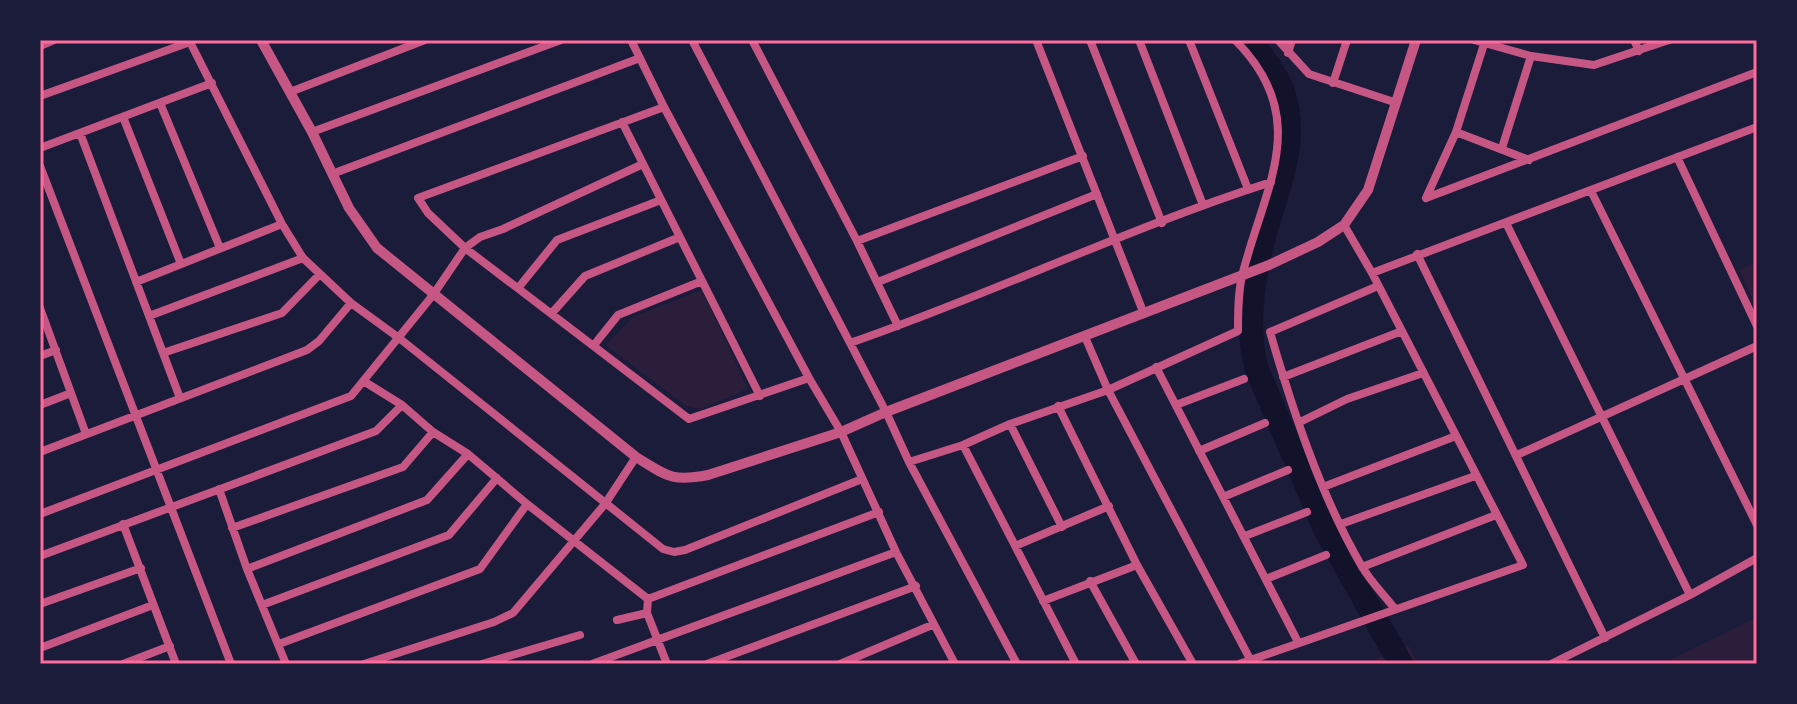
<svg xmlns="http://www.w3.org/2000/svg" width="1797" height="704" font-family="'Public Sans',sans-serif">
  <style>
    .green { fill: #2a1e3b }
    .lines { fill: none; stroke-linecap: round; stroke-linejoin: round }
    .river { stroke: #12122b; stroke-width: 24 }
    .minor { stroke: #c65784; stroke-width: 8 }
    .tertiary { stroke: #c65784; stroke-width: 10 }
    .neatline { fill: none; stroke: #ff6b9d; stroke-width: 3 }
  </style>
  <rect width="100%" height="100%" fill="#1b1b3a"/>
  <path class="green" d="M 1757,261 L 1757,308 L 1739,270 Z
    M 702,290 L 748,389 L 700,409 L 686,406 L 606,345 L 635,316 Z
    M 1757,617 L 1757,664 L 1662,664 Z
    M 1408,645 L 1418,664 L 1365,664 Z"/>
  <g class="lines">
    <path class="river" d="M 1250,40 C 1262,57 1276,73 1283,92 C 1300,142 1277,189 1264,236 C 1253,278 1245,328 1257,370 L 1327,533 L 1401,664"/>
    <path class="minor" d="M 631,40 L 664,107 L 809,378 L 841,432 L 896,552 L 955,664
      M 692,40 L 886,412 L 909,462 L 1017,664
      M 752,40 L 857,241 L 898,326
      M 1036,40 L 1144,314
      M 1090,40 L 1162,223
      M 1139,40 L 1203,205
      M 1189,40 L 1248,189
      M 1278,40 L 1309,74 L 1394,102
      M 1474,40 L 1531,56 L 1594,65 L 1669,40
      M 1634,40 L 1639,51
      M 40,46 L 54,40
      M 1288,53 L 1292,40
      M 1333,83 L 1347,40
      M 290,92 L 425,40
      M 40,96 L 190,42 L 282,224 L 303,258 L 351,303 L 399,338 L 663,549 L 674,552 L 685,550 L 862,479
      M 160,103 L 220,248
      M 664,107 L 418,198 L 428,213 L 465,248 L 689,419 L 809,378
      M 123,117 L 181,264
      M 622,122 L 760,396
      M 312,132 L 561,40
      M 1456,132 L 1529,160
      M 80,133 L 180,398
      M 40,148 L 212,83
      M 1502,148 L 1531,56
      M 1677,157 L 1757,326
      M 40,166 L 231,664
      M 332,174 L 640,58
      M 1591,191 L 1757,525
      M 1426,198 L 1757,72
      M 1426,198 L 1456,132 L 1485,41
      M 1506,223 L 1690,595
      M 857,241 L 1083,156
      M 1417,254 L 1605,638
      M 1372,273 L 1757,127
      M 136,282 L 282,224
      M 878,282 L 1097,194
      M 1378,286 L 1270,332 C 1293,411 1320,494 1361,565 C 1370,581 1384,595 1395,609
      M 519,287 L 557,240 L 661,200
      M 40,308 L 86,434
      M 552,313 L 585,276 L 680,237
      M 149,316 L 303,258
      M 1085,337 L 1108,390 L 1251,661
      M 850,343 C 992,294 1128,228 1271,182
      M 594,345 L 618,315 L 702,281
      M 163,353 L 282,313 L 319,275
      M 40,356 L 56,350
      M 1156,367 L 1298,642
      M 1283,377 L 1402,331
      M 365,382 L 402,405 L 433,432 L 468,454 L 527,504 L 648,599
      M 40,405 L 71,393
      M 1176,405 L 1244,379
      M 1058,406 L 1137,565 L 1193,664
      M 1300,422 L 1347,399 L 1423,373
      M 1010,424 L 1062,527
      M 963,445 L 1076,664
      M 1199,451 L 1265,423
      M 40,452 L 307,350 L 319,341 L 351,303
      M 1517,455 L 1757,346
      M 909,462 L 963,445 L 1010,424 L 1108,390 L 1238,331 C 1238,312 1238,294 1242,276 C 1264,187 1314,119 1235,40
      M 1323,487 L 1456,436
      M 219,489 L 247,569 L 286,664
      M 1223,497 L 1288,470
      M 40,514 L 351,396 L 433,295 L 465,248 L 480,237 L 503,229 L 643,164
      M 123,524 L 176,664
      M 1341,524 L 1475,476
      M 232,528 L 403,467 L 433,432
      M 1245,536 L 1307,512
      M 1015,546 L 1109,506
      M 40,556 L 376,431 L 402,405
      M 1362,567 L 1496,515
      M 247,569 L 427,500 L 468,454
      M 1266,579 L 1326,555
      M 1090,581 L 1136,664
      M 648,599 L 879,512
      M 648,599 L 647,613 L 667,664
      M 1043,601 L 1137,565
      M 40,604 L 141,568
      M 262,605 L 449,535 L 497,478
      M 617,620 L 647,613
      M 279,644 L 480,569 L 527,504
      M 40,648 L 153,605
      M 123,664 L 170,646
      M 364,664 L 494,622 L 513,613 L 605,504 L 636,457
      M 482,664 L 580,635
      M 592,664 L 896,552
      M 707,664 L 916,586
      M 840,664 L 932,625
      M 1239,664 L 1523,565 L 1372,273 L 1344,225
      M 1551,664 L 1690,595 L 1757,558"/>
    <path class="tertiary" d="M 261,40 L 312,132 L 349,208 L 377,248 L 636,457 C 667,476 671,482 708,475 L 841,432 L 886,412 L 1269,265 L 1318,242 L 1344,225 L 1368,190 L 1416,40"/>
  </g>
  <rect width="1797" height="704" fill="none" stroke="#1b1b3a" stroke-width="84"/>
  <rect x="42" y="42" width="1713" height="620" class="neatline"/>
</svg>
